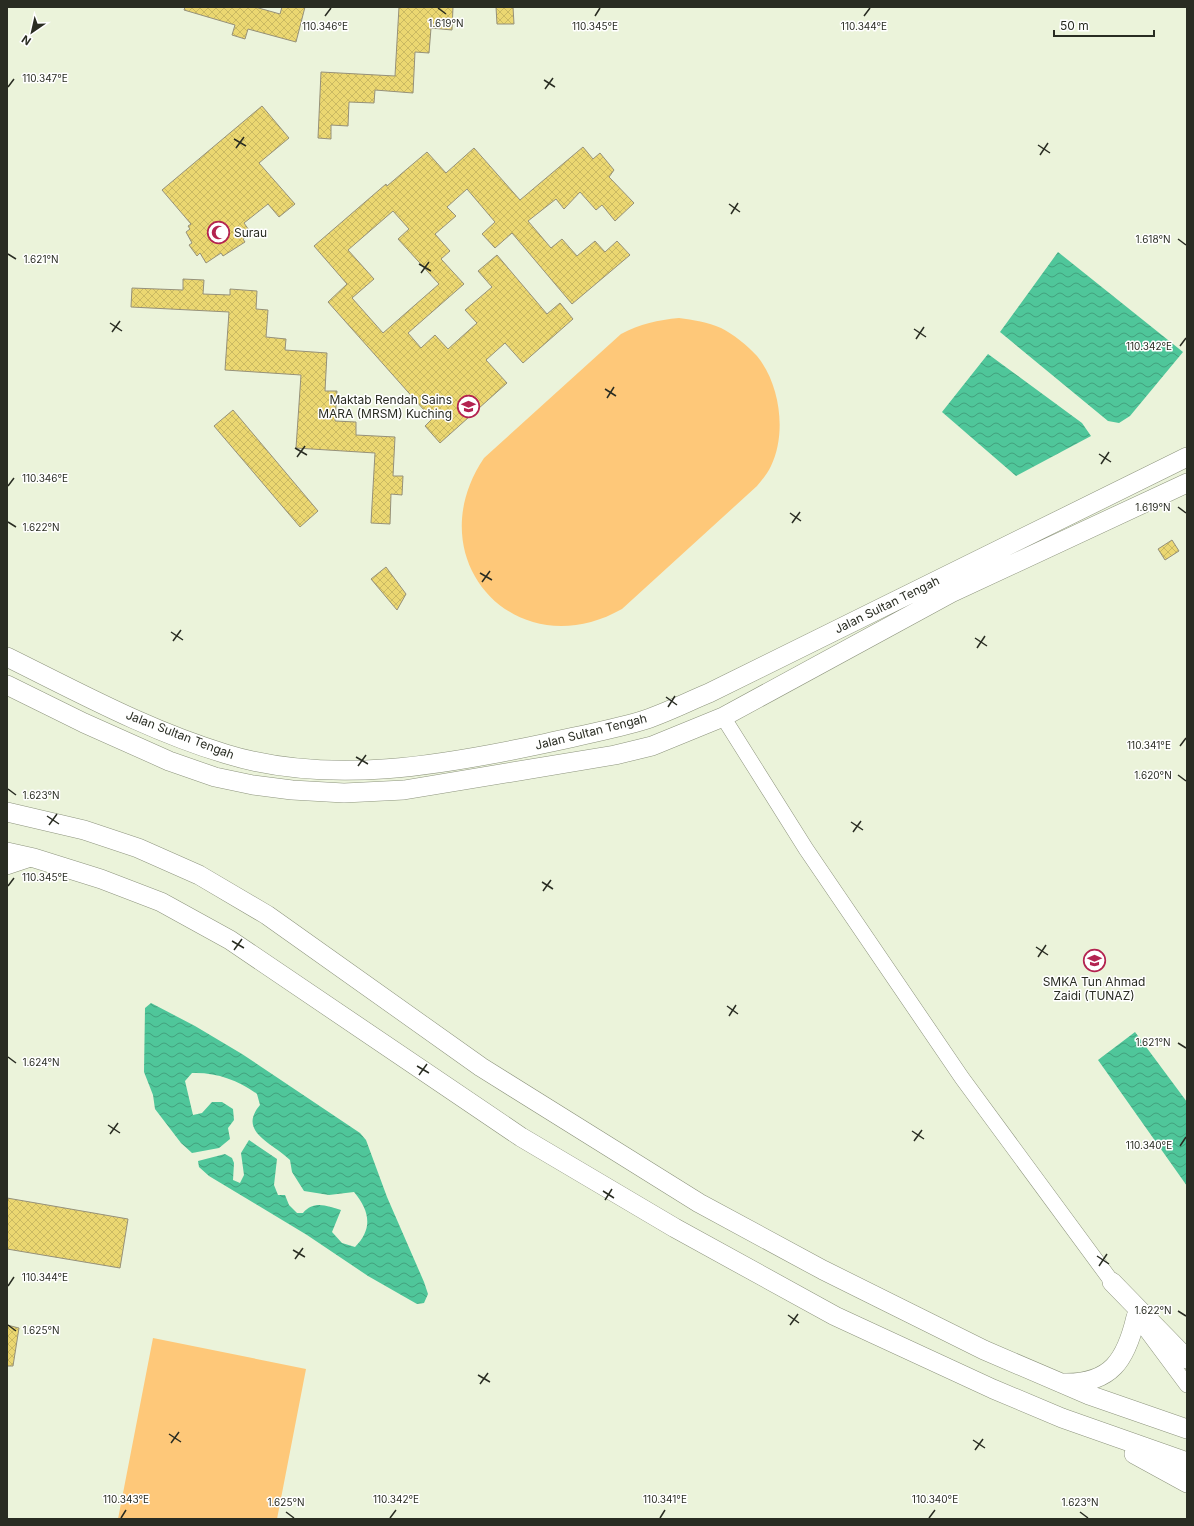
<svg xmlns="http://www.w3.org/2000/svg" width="1194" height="1526" font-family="Inter,sans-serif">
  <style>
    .garden { fill: #fec879 }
    .water { fill: url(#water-waves) }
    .building { fill: url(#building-cross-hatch); stroke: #96917a; fill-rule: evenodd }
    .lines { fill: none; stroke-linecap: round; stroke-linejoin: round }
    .minor-casing { stroke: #8d947d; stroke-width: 16 }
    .major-casing { stroke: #8d947d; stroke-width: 20 }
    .minor { stroke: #fff; stroke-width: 15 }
    .major { stroke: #fff; stroke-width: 19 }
    .ticks { fill: none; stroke: #292c22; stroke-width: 1.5 }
    .labels { text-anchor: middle; stroke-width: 3; stroke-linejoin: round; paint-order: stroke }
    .poi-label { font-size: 12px; fill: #292c22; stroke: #fff; text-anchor: start }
    .street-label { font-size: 12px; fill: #292c22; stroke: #fff }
    .ticks-label { font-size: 10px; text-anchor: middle; fill: #292c22; stroke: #fff; stroke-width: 3; stroke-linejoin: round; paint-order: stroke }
  </style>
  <defs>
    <pattern id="water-waves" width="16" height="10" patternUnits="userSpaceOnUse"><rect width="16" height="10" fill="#4fc69a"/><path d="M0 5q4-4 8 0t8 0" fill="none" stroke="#42a17d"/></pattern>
    <pattern id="building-cross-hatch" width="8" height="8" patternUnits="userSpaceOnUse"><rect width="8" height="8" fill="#ebd771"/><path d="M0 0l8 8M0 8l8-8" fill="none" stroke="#cab962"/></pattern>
  </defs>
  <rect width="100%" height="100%" fill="#ebf3da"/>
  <path class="garden" d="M 679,318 C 693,320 708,322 721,328 C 733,334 748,346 757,356 C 780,384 787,433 771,466 C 768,473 762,480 757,486 L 622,609 C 516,669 416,559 484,458 L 621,334 C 640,324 658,320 679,318 Z
    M 153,1338 L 306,1369 L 277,1519 L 118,1519 Z"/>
  <path class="water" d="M 1058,252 L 1183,352 L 1130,416 L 1119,423 L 1108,421 L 1000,332 Z
    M 988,354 L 1082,423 L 1091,436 L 1016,476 L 942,412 Z
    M 151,1003 L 195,1026 L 242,1054 L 360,1133 L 366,1140 L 387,1197 L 424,1282 L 428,1294 L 424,1303 L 417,1304 L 368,1276 L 307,1235 L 209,1176 L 199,1167 L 198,1161 L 225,1154 L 232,1158 L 234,1163 L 233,1180 L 240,1183 L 244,1175 L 241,1153 L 249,1140 L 277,1159 L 274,1185 L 278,1195 L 285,1195 L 289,1205 L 297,1213 L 303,1213 C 314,1200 327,1206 341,1210 L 332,1232 L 342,1243 L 355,1247 C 373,1229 370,1211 354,1192 L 329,1195 L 304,1191 L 292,1172 L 290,1160 C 273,1143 237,1132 260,1105 L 257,1094 C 238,1080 216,1072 192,1073 L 185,1081 L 193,1115 L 202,1113 L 212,1102 L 222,1102 L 233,1109 L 234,1120 L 228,1128 L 230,1139 L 219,1148 L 192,1153 L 181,1143 L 155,1109 L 153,1095 L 144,1072 L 145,1008 Z
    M 1135,1032 L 1187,1102 L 1187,1186 L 1098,1060 Z"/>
  <path class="building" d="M 185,7 L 255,7 L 280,14 L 282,7 L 305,7 L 296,42 L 248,29 L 245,39 L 232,35 L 235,25 L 184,10 Z
    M 399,7 L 453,7 L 452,30 L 431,28 L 429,53 L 415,52 L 413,93 L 375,90 L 374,103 L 349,102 L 348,126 L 331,125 L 331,139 L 318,138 L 321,72 L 395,76 Z
    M 496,7 L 513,7 L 514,24 L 497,24 Z
    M 262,106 L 289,138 L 259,163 L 295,204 L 279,217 L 268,204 L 244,223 L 251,233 L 243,239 L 245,242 L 223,256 L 221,253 L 206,263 L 200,253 L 197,256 L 189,245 L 192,243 L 186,232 L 190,229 L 188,226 L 191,224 L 162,190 Z
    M 583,147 L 593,159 L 600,153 L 614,170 L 609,177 L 634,203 L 615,221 L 602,205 L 596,210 L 580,192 L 564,209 L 556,199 L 528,221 L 551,248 L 562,239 L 577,256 L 595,241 L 605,252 L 617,241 L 630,255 L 572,304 L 512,233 L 495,248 L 482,234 L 495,222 L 467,189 L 447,207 L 456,216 L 435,234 L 450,251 L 441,259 L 464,284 L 408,333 L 421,348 L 435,335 L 448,349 L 477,323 L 465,310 L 492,287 L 478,271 L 497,255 L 547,314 L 560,303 L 573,319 L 523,363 L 505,343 L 486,360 L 507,383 L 440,443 L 425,426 L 432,419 L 328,302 L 347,284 L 314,246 L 386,184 L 387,186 L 427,152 L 446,173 L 474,148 L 520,200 ZM 393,211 L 409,229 L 398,239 L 439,284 L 383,333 L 352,298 L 374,279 L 348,250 Z
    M 183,279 L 204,280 L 203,294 L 230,295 L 230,289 L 257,291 L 256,309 L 268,310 L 266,337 L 286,339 L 285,350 L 327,353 L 325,391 L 337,391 L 335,421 L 356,422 L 356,435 L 395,437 L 393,476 L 403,476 L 402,495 L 391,494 L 390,524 L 371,523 L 375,453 L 296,448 L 301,375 L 225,370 L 229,312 L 131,307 L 132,288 L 183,290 Z
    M 233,410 L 318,511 L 300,527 L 214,426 Z
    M 1172,540 L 1179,551 L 1165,560 L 1158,549 Z
    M 386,567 L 406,594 L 397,610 L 371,579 Z
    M 7,1198 L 128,1219 L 120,1268 L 7,1249 Z
    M 7,1325 L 19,1328 L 13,1366 L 7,1366 Z"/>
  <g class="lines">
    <defs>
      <path id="minor" d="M 723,717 L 806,849 L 962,1078 L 1118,1290
        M 7,867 L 34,858
        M 1135,1315 L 1187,1385"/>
      <path id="major" d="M 7,657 C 78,692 149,731 226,754 C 330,786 444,765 547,743 C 578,736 610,730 641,721 C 664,714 687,702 709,693 L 1187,457
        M 7,685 L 84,723 L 169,761 L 215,777 L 253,785 L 292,790 L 344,793 L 404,790 L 615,755 L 652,746 L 723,717 L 951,593 L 1187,483
        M 7,812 L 84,830 L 138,848 L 199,875 L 267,915 L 481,1067 L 699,1203 L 823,1270 L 984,1350 L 1089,1395 L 1187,1429
        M 7,852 L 34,858 L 101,879 L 161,902 L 230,940 L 521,1137 L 675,1228 L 835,1316 L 993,1389 L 1062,1418 L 1187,1462
        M 1112,1282 L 1187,1359
        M 1064,1383 C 1111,1384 1126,1360 1136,1317
        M 1134,1454 L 1187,1483"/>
    </defs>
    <use href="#minor" class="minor-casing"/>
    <use href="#major" class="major-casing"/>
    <use href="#minor" class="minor"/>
    <use href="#major" class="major"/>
  </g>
  <path class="ticks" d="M 438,8 L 446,14M 325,16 L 331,8M 595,16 L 600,8M 864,16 L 870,8M 544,80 L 555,87M 8,87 L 14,79M 545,89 L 553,78M 234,139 L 246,146M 1038,145 L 1050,153M 236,148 L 244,137M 1040,155 L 1048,143M 729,204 L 740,212M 731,214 L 738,203M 1178,239 L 1186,245M 8,254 L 16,259M 419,264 L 431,271M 421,273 L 429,262M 110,323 L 122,331M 914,329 L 926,337M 112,332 L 120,321M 916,339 L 924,327M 1180,346 L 1186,338M 605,389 L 616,396M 607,398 L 614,387M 295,448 L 307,455M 1099,454 L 1111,462M 297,457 L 305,446M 1101,464 L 1109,452M 8,486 L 14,478M 1178,507 L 1186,513M 790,513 L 801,521M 8,522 L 16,527M 792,523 L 800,512M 480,573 L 492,580M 482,582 L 490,571M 171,632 L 183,640M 975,638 L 987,646M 173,641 L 181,630M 977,648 L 985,636M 666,697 L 677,705M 668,707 L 675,696M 1180,746 L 1186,738M 356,757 L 368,764M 358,766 L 366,755M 1178,775 L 1186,781M 8,789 L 16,795M 47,816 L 59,824M 851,822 L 863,830M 49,825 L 57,814M 853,832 L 861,821M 542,882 L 553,889M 8,886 L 14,878M 543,891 L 551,880M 232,941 L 244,948M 1036,947 L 1048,955M 234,950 L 242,939M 1038,957 L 1046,945M 727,1006 L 738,1014M 729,1016 L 736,1005M 1178,1043 L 1186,1048M 8,1057 L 16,1063M 417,1066 L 429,1073M 419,1075 L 427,1064M 108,1125 L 120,1133M 912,1131 L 924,1139M 110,1134 L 118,1123M 914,1141 L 922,1130M 1180,1146 L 1186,1137M 603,1191 L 614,1198M 605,1200 L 612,1189M 293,1250 L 305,1257M 1097,1256 L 1109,1264M 295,1259 L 303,1248M 1099,1266 L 1107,1254M 8,1286 L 14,1277M 1178,1311 L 1186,1316M 788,1315 L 799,1323M 8,1325 L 16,1331M 790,1325 L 798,1314M 478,1375 L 490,1382M 480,1384 L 488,1373M 169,1434 L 181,1442M 973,1440 L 985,1448M 171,1443 L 179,1432M 975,1450 L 983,1439M 286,1512 L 294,1518M 1080,1512 L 1088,1518M 121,1518 L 126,1510M 390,1518 L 396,1510M 660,1518 L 665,1510M 929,1518 L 935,1510"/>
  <defs>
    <symbol id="mosque-ring" viewBox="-11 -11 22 22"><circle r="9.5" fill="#fff" stroke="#b32350" stroke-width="1.5"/><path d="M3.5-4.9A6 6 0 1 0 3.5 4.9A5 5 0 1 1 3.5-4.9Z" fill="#b32350"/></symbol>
    <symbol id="school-ring" viewBox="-11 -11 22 22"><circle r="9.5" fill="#fff" stroke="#b32350" stroke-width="1.5"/><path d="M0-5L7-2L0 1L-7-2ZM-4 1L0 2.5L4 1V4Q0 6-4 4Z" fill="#b32350"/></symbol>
  </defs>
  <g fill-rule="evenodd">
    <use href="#mosque-ring" x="206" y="220" width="25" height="25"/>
    <use href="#school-ring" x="456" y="394" width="25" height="25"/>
    <use href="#school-ring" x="1082" y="948" width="25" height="25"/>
  </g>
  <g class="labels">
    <g class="poi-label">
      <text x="234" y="237">Surau</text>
      <text x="452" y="404" text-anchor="end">Maktab Rendah Sains<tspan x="452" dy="14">MARA (MRSM) Kuching</tspan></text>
      <text x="1094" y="986" text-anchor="middle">SMKA Tun Ahmad<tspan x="1094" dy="14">Zaidi (TUNAZ)</tspan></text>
    </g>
    <g class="street-label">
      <text transform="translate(887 605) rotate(-26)" y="4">Jalan Sultan Tengah</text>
      <text transform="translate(591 732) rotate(-14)" y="4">Jalan Sultan Tengah</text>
      <text transform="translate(180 735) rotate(21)" y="4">Jalan Sultan Tengah</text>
    </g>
  </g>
  <g class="ticks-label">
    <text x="446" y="27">1.619°N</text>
    <text x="325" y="30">110.346°E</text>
    <text x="595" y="30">110.345°E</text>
    <text x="864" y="30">110.344°E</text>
    <text x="45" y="82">110.347°E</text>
    <text x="1153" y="243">1.618°N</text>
    <text x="41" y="263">1.621°N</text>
    <text x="1149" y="350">110.342°E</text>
    <text x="45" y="482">110.346°E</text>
    <text x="1153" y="511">1.619°N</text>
    <text x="41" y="531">1.622°N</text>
    <text x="1149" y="749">110.341°E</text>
    <text x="1153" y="779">1.620°N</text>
    <text x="41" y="799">1.623°N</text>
    <text x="45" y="881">110.345°E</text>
    <text x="1153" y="1046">1.621°N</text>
    <text x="41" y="1066">1.624°N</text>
    <text x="1149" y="1149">110.340°E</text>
    <text x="45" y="1281">110.344°E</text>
    <text x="1153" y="1314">1.622°N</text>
    <text x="41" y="1334">1.625°N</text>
    <text x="126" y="1503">110.343°E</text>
    <text x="396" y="1503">110.342°E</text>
    <text x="665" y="1503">110.341°E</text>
    <text x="935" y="1503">110.340°E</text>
    <text x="286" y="1506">1.625°N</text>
    <text x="1080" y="1506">1.623°N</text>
  </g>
  <rect width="1194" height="1526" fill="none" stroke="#292c22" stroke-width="16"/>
  <g transform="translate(32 32) rotate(214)" stroke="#ffffff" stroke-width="3" paint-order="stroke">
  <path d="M0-3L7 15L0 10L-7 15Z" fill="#292c22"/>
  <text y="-6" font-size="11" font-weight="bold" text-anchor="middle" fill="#292c22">N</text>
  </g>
  <path d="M1054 30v6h100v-6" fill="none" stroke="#292c22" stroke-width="2"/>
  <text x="1060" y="30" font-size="12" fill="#292c22" stroke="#ffffff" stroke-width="3" paint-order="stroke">50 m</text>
</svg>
